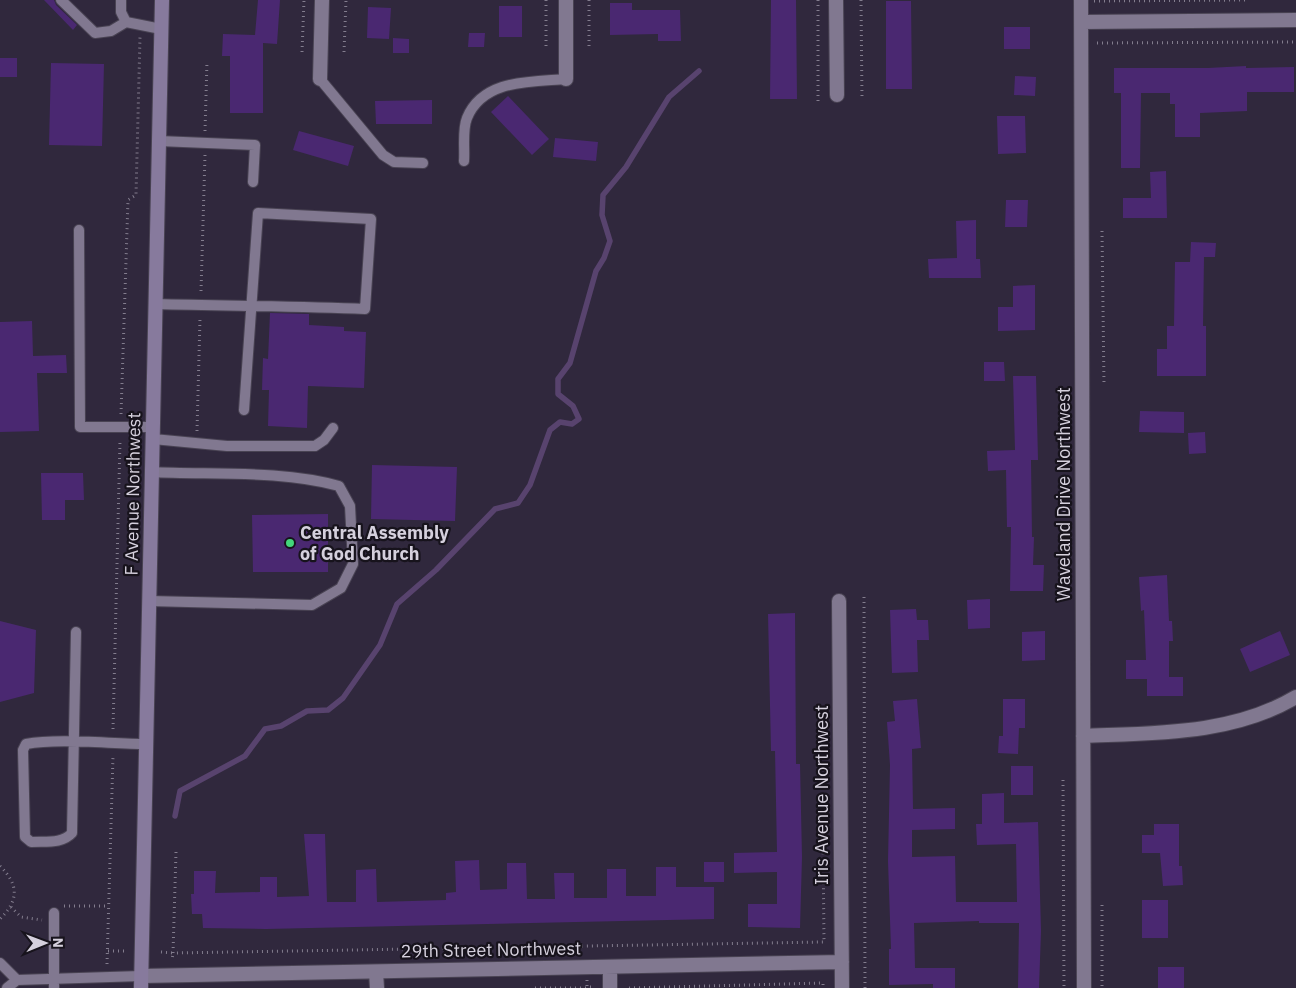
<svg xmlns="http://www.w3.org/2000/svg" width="1296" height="988" font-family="'IBM Plex Sans',sans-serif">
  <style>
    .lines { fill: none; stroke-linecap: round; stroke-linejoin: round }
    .stream { stroke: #58436e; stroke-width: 5.5 }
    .building { fill: #4a2871 }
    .service-casing { stroke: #494353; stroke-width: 12 }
    .minor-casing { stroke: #494353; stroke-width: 16 }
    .secondary-casing { stroke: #494353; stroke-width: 16 }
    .path { stroke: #837d8e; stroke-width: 3; stroke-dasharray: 1 4; stroke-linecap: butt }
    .service { stroke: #817890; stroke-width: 10 }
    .minor { stroke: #817890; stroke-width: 14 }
    .secondary { stroke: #877a9d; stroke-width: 14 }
    .poi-dot { fill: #43d77b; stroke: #17131c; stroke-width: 2 }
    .labels { text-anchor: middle; stroke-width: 4.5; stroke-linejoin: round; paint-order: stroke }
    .street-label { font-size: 18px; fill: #d5d0dd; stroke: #17131c }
    .poi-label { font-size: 18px; font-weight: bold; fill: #d5d0dd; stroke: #17131c; text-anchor: start }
  </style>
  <rect width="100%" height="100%" fill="#30283d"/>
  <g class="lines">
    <path class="stream" d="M 175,816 L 180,791 L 245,756 L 265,729 L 281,726 L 307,711 L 328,710 L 343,698 L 380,645 L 397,604 L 436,570 L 495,509 L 518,503 L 530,485 L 550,430 L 560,422 L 572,424 L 579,419 L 573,406 L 558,394 L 558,379 L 570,363 L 596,271 L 604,258 L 610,241 L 602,215 L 603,195 L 626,167 L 669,97 L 699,71"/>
  </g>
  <path class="building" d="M 44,0 L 54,0 L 56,5 L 77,25 L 73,30 Z
    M 258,0 L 280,0 L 277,44 L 263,43 L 263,113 L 230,113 L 230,56 L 222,56 L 223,34 L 255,35 Z
    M 771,0 L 796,0 L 797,99 L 770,99 Z
    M 886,1 L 911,1 L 912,89 L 886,89 Z
    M 610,3 L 632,3 L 632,10 L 680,10 L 681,41 L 658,41 L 658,34 L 610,35 Z
    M 499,6 L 522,6 L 522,37 L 499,37 Z
    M 368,7 L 391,8 L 389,39 L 367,38 Z
    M 1004,27 L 1030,27 L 1030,49 L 1004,49 Z
    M 469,33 L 485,33 L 484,47 L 468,47 Z
    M 393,38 L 409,39 L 409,53 L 393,53 Z
    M 0,58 L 17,58 L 17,77 L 0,77 Z
    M 51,63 L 104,64 L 102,146 L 49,145 Z
    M 1246,66 L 1246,68 L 1294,67 L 1294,92 L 1247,92 L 1247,111 L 1200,113 L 1200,137 L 1175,137 L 1175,104 L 1170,104 L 1170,93 L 1141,93 L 1140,168 L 1121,168 L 1121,93 L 1114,93 L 1114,68 L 1208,68 Z
    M 1015,76 L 1036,77 L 1035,96 L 1014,95 Z
    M 508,96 L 549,139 L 532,155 L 491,112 Z
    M 432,100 L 432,124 L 376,124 L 375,101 Z
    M 997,116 L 1025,116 L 1026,153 L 998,154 Z
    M 299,131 L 354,146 L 348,166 L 293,150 Z
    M 555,138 L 598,142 L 596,161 L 553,157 Z
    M 1166,171 L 1167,218 L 1123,218 L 1123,198 L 1151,198 L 1150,172 Z
    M 1006,200 L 1028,200 L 1027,227 L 1005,227 Z
    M 976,220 L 976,259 L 980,259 L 981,278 L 929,278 L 928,259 L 957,258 L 956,221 Z
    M 1191,242 L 1216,243 L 1215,257 L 1204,257 L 1203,326 L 1206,326 L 1206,376 L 1157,376 L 1157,349 L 1167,349 L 1167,326 L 1174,326 L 1175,262 L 1190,262 Z
    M 1035,285 L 1035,330 L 998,331 L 998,307 L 1013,307 L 1013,286 Z
    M 270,313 L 309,314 L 309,325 L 344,327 L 344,331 L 366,332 L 364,388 L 308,386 L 307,428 L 268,426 L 269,390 L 262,390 L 263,358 L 268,359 Z
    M 32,321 L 33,356 L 66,355 L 67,373 L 37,373 L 39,431 L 0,432 L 0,322 Z
    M 984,362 L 1004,362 L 1005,381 L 984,381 Z
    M 1013,376 L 1036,376 L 1038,460 L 1031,460 L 1032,537 L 1034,537 L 1033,565 L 1044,565 L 1043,591 L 1010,591 L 1011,527 L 1007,527 L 1006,470 L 988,471 L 987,451 L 1015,450 Z
    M 1140,411 L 1184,412 L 1184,433 L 1139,432 Z
    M 1205,432 L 1206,453 L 1189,454 L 1188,433 Z
    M 372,465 L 457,467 L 455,521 L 371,519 Z
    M 41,473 L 83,473 L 84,500 L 65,500 L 65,520 L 42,520 Z
    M 328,514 L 328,572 L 253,572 L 252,515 Z
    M 1167,575 L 1169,621 L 1172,621 L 1173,641 L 1169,641 L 1169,677 L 1183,677 L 1183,696 L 1147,696 L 1147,679 L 1126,679 L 1126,660 L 1146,660 L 1144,610 L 1141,611 L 1139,577 Z
    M 990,599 L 990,628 L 968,629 L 967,600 Z
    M 916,609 L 917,620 L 928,620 L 929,640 L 917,640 L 918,672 L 892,673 L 890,610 Z
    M 795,613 L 796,764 L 800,764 L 802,857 L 800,928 L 748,927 L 748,904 L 777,904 L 777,872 L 734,873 L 734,853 L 777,852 L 775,751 L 771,751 L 768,614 Z
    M 0,621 L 36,630 L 34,693 L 0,702 Z
    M 1045,631 L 1045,660 L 1022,661 L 1022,632 Z
    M 1280,631 L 1290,655 L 1250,672 L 1240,649 Z
    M 917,699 L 921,748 L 912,749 L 913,809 L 955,808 L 955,829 L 912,830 L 912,857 L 955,856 L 956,902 L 1017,902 L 1016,844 L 977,845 L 976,824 L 982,824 L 982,794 L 1004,793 L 1004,823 L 1038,822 L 1041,931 L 1039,988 L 1018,988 L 1019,923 L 979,923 L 979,921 L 914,923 L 915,968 L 955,968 L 955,988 L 933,988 L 933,984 L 889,985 L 889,949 L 891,949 L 888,861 L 890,765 L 887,722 L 895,721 L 893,701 Z
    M 1003,699 L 1025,699 L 1025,728 L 1019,728 L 1018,754 L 998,753 L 999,736 L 1003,736 Z
    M 1011,766 L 1033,766 L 1033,795 L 1011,795 Z
    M 1154,824 L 1179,824 L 1179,866 L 1182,866 L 1183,885 L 1163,886 L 1160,853 L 1142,853 L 1142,835 L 1154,835 Z
    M 304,834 L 325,834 L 327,902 L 356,902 L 356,870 L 376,869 L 377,902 L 446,900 L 446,893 L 456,892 L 455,861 L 479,860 L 480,890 L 507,889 L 507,863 L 526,863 L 527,899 L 555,899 L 554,873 L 574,873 L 574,898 L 607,898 L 607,869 L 626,869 L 626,896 L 656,896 L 656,867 L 676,867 L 676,887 L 714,887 L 714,919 L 266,929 L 203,928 L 202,914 L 192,914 L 191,894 L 194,894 L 194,871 L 216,871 L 215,893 L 260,892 L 260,877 L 277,877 L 277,897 L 309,896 Z
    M 704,862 L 724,862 L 724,882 L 704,882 Z
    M 1142,900 L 1168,900 L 1168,938 L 1142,938 Z
    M 1158,967 L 1184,967 L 1184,988 L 1158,988 Z"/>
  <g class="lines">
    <defs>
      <path id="service" d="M 61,0 L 95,33 L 111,31 L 126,22
        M 121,0 L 121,12 L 126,22 L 161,29
        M 320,79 L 383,155 L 394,162 L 423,163
        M 159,141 L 255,145 L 253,182
        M 464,161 C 465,149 462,130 467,118 C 483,79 531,82 566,79
        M 79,230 L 80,427 L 153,427
        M 156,304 C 226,306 295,306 365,309 L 371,219 L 258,213 L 244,410
        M 153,439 L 227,446 L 315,446 L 324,440 L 333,428
        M 149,601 L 312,605 L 341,588 L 353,564 L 350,506 L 339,486 C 282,470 212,475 152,472
        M 76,632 L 72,833 C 62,844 46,841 31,842 L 25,837 L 23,750 L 26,744 C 59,738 111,744 146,744
        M 0,963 L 17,980 L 141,976
        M 7,988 L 17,980
        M 54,988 L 54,913"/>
      <path id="minor" d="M 836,0 L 837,95
        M 1081,0 L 1084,988
        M 1082,22 L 1296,20
        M 320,79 L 322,0
        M 566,79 L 566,0
        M 839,601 L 842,988
        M 1083,736 C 1155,733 1232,735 1296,697
        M 610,967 L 610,988
        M 376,972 L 377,988
        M 141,976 L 842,962"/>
      <path id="secondary" d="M 141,988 L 162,0"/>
    </defs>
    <use href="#service" class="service-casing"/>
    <use href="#minor" class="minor-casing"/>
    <use href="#secondary" class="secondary-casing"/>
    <path class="path" d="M 546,0 L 546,46
      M 589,0 L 589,47
      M 818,0 L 818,102
      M 861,0 L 862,99
      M 1094,1 L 1247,0
      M 1097,43 L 1296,42
      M 302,52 L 304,0
      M 344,52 L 346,0
      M 205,131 L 207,61
      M 1102,231 L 1104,384
      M 201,291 L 205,155
      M 121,414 L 128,200 L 136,195 L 140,37
      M 197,431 L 200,318
      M 1064,456 L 1064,558
      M 864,597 L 865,988
      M 113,729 L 120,441
      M 1063,780 L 1064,988
      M 176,852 L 173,953 L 824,942 L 823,842
      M 0,866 C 19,885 19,900 0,919
      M 1102,905 L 1102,988
      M 64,906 L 109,906
      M 11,907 L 21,917 L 42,920
      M 108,951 L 127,951
      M 161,952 L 173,953 L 172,960
      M 107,964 L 113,756
      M 587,980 L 587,987 L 594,987
      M 535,988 L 587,988
      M 629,988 L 823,983 L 823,988"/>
    <use href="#service" class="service"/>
    <use href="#minor" class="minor"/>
    <use href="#secondary" class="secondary"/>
  </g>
  <circle class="poi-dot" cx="290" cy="543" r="5"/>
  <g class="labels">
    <g class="street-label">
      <text transform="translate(133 494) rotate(-89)" y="6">F Avenue Northwest</text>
      <text transform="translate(1064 494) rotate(-90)" y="6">Waveland Drive Northwest</text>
      <text transform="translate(822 795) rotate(-90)" y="6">Iris Avenue Northwest</text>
      <text transform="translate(491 950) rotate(-1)" y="6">29th Street Northwest</text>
    </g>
    <g class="poi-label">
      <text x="300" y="539">Central Assembly<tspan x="300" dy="21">of God Church</tspan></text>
    </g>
  </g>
  <g transform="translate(45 943) rotate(89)" stroke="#17131c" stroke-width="4" paint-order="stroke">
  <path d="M0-4L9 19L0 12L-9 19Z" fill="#d5d0dd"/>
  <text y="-8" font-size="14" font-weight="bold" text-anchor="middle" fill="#d5d0dd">N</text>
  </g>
</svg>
